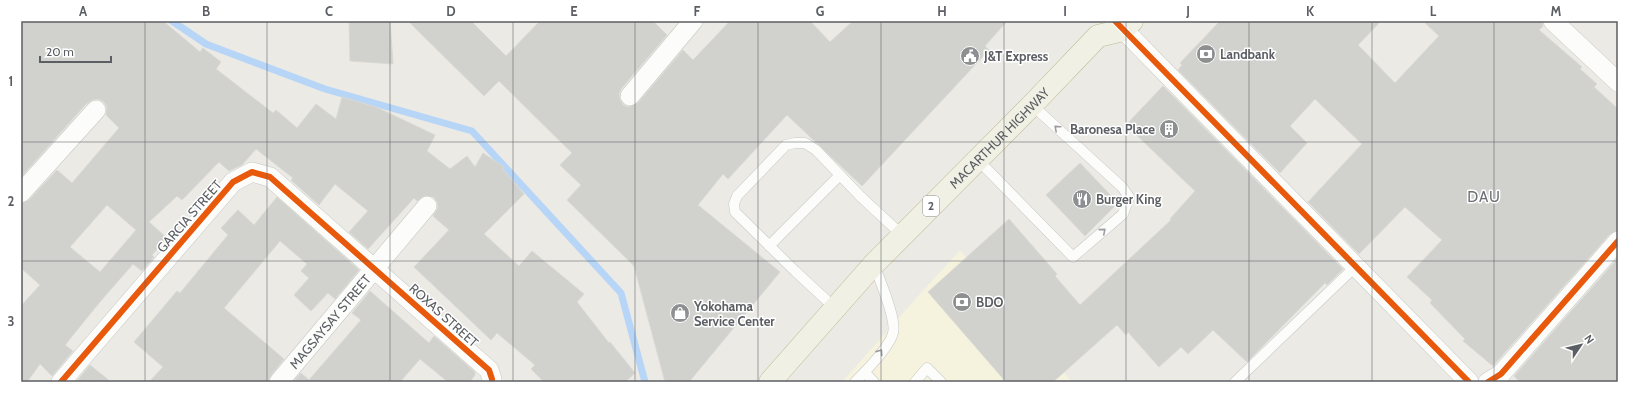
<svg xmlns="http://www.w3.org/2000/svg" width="1639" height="403" font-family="Cabin,sans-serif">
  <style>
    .commercial { fill: #f5f2dd }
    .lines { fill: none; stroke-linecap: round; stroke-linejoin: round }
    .stream { stroke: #b7d5f7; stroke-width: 7 }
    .building { fill: #d1d1ce; stroke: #dad9d4; fill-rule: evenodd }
    .service-casing { stroke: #c7c7c6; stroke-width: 11 }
    .minor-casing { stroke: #c7c7c6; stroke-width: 20 }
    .trunk-casing { stroke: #c3b892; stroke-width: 23 }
    .service { stroke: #fcfcfb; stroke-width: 10 }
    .minor { stroke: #fcfcfb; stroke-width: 19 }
    .trunk { stroke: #f0f0e4; stroke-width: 22 }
    .cycleway-casing { stroke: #fff; stroke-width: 8 }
    .cycleway { stroke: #e8590c; stroke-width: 6 }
    .oneway { stroke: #9b9da0 }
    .grid { fill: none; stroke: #5b5e63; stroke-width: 1; stroke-opacity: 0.55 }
    .labels { text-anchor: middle; stroke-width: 3; stroke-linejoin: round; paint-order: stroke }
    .shield { fill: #fff; stroke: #8c8e92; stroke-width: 1 }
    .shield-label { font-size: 12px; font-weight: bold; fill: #5b5e63 }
    .poi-label { font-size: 13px; font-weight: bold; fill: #5b5e63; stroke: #fff; text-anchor: start }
    .street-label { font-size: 13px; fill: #5b5e63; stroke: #fff }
    .quarter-label { font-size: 15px; letter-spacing: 1px; fill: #6c6f75; stroke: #fff }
    .neatline { fill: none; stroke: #5b5e63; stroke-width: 1.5 }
    .grid-label { font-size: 13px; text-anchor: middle; font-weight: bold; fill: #5b5e63 }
  </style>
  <rect width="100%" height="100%" fill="#ebeae5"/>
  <path class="commercial" d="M 960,250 L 1072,382 L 842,382 L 920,294 Z"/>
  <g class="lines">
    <path class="stream" d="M 172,21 L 206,44 L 325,89 L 472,131 L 621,293 L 645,382"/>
  </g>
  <path class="building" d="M 21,21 L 163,21 L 200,52 L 203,48 L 221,62 L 216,69 L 273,113 L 276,110 L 297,128 L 316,104 L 336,119 L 342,97 L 376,107 L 435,135 L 427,151 L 450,169 L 467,156 L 475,167 L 483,153 L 504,167 L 503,169 L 524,194 L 484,234 L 519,266 L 532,251 L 584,294 L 577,302 L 609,343 L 610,342 L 635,373 L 625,382 L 544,382 L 531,369 L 535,365 L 497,333 L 491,340 L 414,267 L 449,230 L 433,216 L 438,208 L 437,202 L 434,197 L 424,196 L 417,201 L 414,198 L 368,249 L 349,232 L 368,211 L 335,184 L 319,205 L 291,180 L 293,178 L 256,149 L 242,165 L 229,171 L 219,162 L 182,200 L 177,196 L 149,222 L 167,238 L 152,255 L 154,257 L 142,271 L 133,264 L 99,303 L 65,345 L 73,351 L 52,376 L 40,364 L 27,382 L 21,382 L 21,306 L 40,285 L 21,268 L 21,204 L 29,200 L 57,170 L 72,183 L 119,128 L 106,115 L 107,107 L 104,102 L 98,99 L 92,100 L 86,104 L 21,177 ZM 107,205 L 136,230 L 100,272 L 70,247 Z
    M 349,21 L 390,21 L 393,64 L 350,61 Z
    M 408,21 L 471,21 L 506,56 L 540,21 L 653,21 L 667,35 L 621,89 L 619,94 L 620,100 L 623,105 L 628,107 L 638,103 L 683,50 L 693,60 L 730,21 L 810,21 L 830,42 L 853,21 L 1007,21 L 985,46 L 989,50 L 862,186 L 787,115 L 728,179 L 723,174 L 698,205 L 780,272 L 689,382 L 665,382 L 634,266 L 567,200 L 581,185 L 560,165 L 572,153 L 499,81 L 484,96 Z
    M 1220,21 L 1381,21 L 1358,45 L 1395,83 L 1439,36 L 1423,21 L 1542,21 L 1543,26 L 1539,30 L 1582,67 L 1580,69 L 1597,84 L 1594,87 L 1618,109 L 1618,230 L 1610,234 L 1493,366 L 1463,341 L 1465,339 L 1430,303 L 1432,300 L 1407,277 L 1442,240 L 1405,207 L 1359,254 L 1308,202 L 1362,144 L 1315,99 L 1290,126 L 1307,143 L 1280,173 L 1178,70 L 1182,65 L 1180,63 Z
    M 1163,86 L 1343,269 L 1327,285 L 1325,283 L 1247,362 L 1213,330 L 1188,354 L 1181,347 L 1159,367 L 1128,332 L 1126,335 L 1117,325 L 1053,382 L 1006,382 L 928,292 L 1009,219 L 1057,274 L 1055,276 L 1080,305 L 1171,220 L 1170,219 L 1195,191 L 1126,125 Z
    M 1080,163 L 1118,203 L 1085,236 L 1046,195 Z
    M 277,197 L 359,270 L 335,299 L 328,293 L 311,311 L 294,295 L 309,278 L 301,271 L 307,264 L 280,241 L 224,308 L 284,359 L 271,375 L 268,382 L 149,382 L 163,367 L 134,342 L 177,291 L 180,293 L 228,235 L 221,228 L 238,210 L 254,225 Z
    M 1618,258 L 1618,382 L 1520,382 L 1514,376 Z
    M 370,291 L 429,343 L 434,336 L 475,372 L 475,375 L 470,382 L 448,382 L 420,359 L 400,382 L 293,382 L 301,373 L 309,380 L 361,320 L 352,313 Z
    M 90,365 L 111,382 L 76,382 Z"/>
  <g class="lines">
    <defs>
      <path id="service" d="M 978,160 L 1073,257 L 1123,214 L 1129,197 L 1122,187 L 1032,105
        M 769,246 L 840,175
        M 835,308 L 795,271 L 735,212 L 734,204 L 737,196 L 786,145 L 795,143 L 805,143 L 816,150 L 861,197 L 902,235
        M 865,373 L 874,382
        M 855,382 C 865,372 890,346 893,333 C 897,319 879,279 874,264
        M 915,382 L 927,368 L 941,382
        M 1235,382 L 1356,266"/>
      <g id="minor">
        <path d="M 1115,21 L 1469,382"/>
        <path d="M 1553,21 L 1618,82"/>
        <path d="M 630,96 L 693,21"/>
        <path d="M 21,193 L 96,110"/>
        <path d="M 61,382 L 233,182 L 252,172 L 270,177 L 489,370 L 492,379 L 492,382"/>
        <path id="s1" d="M 279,382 L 427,206"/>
        <path d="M 1488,382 L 1501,374 L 1618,241"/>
      </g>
      <g id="trunk">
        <path id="s2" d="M 770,382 L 874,264 L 1032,105 L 1098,36 L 1123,30 L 1132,21"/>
      </g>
    </defs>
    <use href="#service" class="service-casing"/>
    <use href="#minor" class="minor-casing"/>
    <use href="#trunk" class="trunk-casing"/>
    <use href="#service" class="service"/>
    <use href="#minor" class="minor"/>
    <use href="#trunk" class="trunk"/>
    <defs>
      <path id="cycleway" d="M 1115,21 L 1469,382
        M 61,382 L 233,182 L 252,172 L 270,177 L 489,370 L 492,379 L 492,382
        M 1488,382 L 1501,374 L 1618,241"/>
    </defs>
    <use href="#cycleway" class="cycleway-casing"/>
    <use href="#cycleway" class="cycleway"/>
  </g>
  <defs><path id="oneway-chevron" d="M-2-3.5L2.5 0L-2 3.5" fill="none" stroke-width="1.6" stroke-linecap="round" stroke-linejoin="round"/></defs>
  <g class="oneway">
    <use href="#oneway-chevron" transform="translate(1057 128) rotate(-138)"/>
    <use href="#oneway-chevron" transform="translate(1103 231) rotate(-41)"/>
    <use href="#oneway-chevron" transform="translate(880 352) rotate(-55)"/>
  </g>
  <path class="grid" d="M 145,21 L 145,382M 267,21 L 267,382M 390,21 L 390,382M 513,21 L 513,382M 635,21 L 635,382M 758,21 L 758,382M 881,21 L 881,382M 1004,21 L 1004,382M 1126,21 L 1126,382M 1249,21 L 1249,382M 1372,21 L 1372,382M 1494,21 L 1494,382M 21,142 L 1618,142M 21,261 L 1618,261"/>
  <defs>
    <symbol id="bank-disc" viewBox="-11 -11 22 22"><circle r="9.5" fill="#8d8f90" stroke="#fff"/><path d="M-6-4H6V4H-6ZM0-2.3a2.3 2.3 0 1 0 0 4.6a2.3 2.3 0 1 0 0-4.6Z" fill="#fff"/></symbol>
    <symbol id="civic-disc" viewBox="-11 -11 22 22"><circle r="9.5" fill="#8d8f90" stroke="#fff"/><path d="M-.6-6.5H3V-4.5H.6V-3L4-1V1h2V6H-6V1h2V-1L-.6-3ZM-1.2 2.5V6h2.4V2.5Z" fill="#fff"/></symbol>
    <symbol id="building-disc" viewBox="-11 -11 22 22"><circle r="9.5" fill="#8d8f90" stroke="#fff"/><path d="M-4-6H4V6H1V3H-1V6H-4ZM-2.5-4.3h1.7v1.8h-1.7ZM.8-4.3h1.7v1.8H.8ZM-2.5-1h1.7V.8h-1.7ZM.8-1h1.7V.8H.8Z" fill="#fff"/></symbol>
    <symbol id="restaurant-disc" viewBox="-11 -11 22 22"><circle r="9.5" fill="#8d8f90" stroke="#fff"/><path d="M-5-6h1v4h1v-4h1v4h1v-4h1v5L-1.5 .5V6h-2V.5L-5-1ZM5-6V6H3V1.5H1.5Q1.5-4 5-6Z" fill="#fff"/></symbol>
    <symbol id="shop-disc" viewBox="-11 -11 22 22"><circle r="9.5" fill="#8d8f90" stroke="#fff"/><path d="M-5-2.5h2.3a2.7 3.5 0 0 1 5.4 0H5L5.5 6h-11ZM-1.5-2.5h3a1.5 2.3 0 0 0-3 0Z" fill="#fff"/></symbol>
  </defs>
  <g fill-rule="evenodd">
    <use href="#bank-disc" x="1195" y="43" width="22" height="22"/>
    <use href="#civic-disc" x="959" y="45" width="22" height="22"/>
    <use href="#building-disc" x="1158" y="118" width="22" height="22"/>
    <use href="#restaurant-disc" x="1071" y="188" width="22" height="22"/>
    <use href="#bank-disc" x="951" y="291" width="22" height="22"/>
    <use href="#shop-disc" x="669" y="302" width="22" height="22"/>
  </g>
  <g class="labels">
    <rect class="shield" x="923" y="196" width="16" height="20" rx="3"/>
    <g class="shield-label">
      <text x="931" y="210">2</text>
    </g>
    <g class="poi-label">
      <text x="1220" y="59">Landbank</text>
      <text x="984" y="61">J&amp;T Express</text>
      <text x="1155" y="134" text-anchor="end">Baronesa Place</text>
      <text x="1096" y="204">Burger King</text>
      <text x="976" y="307">BDO</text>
      <text x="694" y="311">Yokohama<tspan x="694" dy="15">Service Center</tspan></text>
    </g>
    <g class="street-label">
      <text dy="5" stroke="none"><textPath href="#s2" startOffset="335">MACARTHUR HIGHWAY</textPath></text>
      <text transform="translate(189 216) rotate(-49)" y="5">GARCIA STREET</text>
      <text transform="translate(444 315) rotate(42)" y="5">ROXAS STREET</text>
      <text dy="5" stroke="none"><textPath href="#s1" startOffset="79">MAGSAYSAY STREET</textPath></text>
    </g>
    <g class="quarter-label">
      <text x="1484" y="202">DAU</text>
    </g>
  </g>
  <rect width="1639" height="403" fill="none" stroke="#ffffff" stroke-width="44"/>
  <g transform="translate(1581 345) rotate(55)" stroke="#ffffff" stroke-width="3" paint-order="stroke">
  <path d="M0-3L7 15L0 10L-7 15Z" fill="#5b5e63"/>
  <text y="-6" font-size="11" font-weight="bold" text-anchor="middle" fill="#5b5e63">N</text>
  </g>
  <path d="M40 56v6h71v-6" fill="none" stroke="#5b5e63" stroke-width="2"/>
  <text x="46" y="56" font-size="12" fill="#5b5e63" stroke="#ffffff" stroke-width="3" paint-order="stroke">20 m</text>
  <rect x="22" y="22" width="1595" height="359" class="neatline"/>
  <g class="grid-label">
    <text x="83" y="16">A</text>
    <text x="206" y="16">B</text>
    <text x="329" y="16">C</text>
    <text x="451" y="16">D</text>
    <text x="574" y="16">E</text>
    <text x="697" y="16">F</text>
    <text x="820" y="16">G</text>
    <text x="942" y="16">H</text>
    <text x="1065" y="16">I</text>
    <text x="1188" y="16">J</text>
    <text x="1310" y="16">K</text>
    <text x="1433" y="16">L</text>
    <text x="1556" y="16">M</text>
    <text x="11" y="86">1</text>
    <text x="11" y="206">2</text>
    <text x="11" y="326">3</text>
  </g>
</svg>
